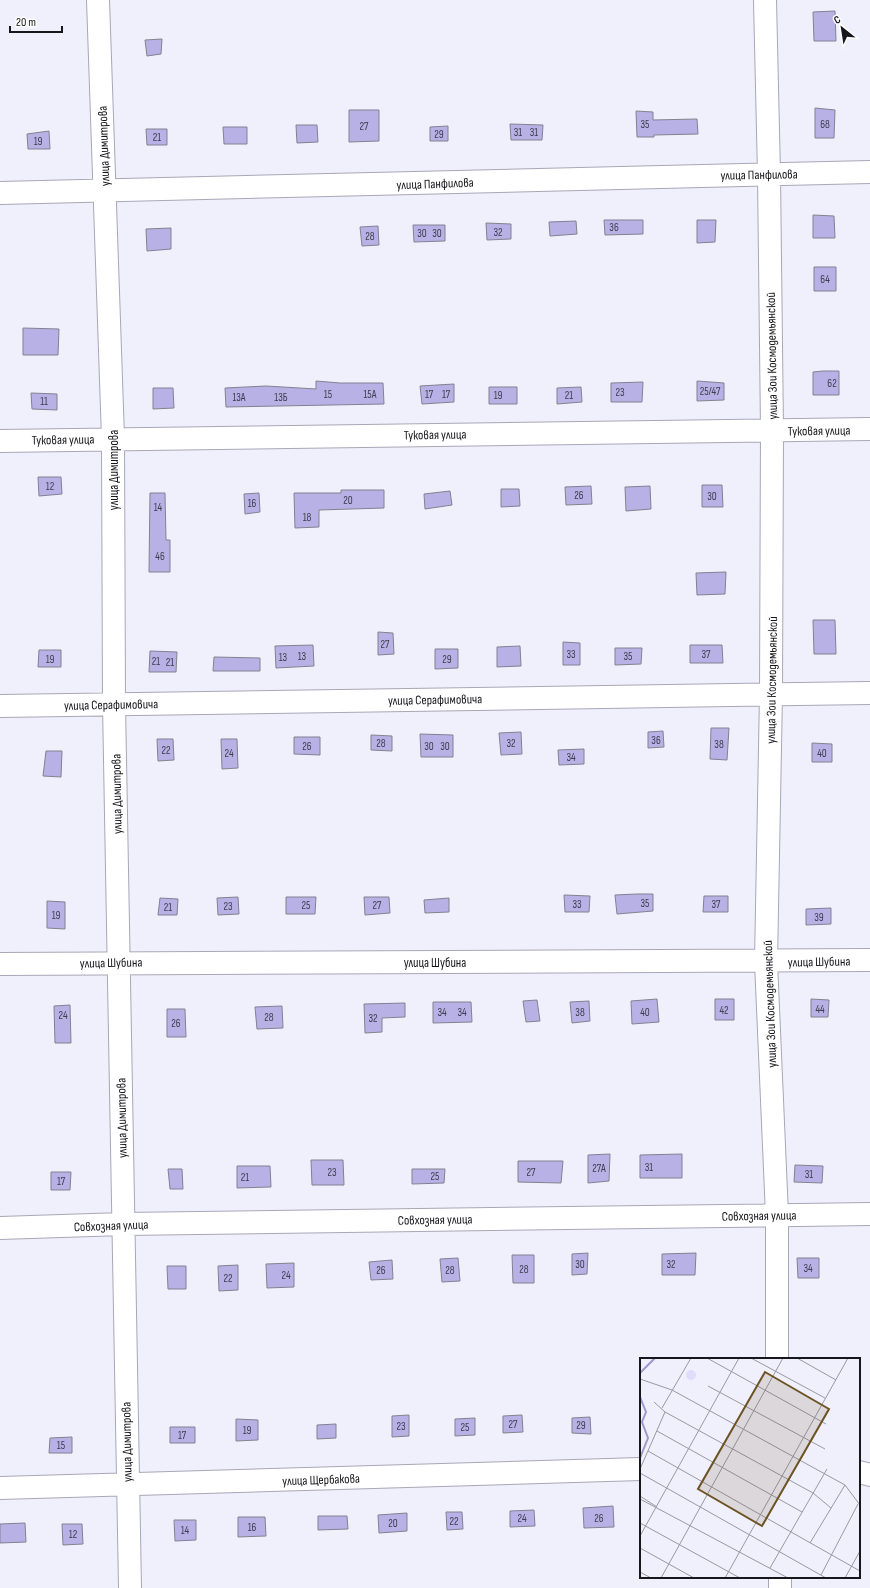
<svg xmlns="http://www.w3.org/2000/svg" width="870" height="1588" font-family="'Sofia Sans Condensed',sans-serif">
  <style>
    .building { fill: #b8b1e6; stroke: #838190 }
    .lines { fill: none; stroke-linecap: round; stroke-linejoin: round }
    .minor-casing { stroke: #a9a7b7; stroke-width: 24 }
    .minor { stroke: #fff; stroke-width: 22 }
    .labels { text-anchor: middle; stroke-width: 3; stroke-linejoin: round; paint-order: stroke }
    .number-label { font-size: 11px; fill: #3e3d4e }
    .street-label { font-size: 13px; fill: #16161b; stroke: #fefefe }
    .inset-river { fill: none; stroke: #9f98cc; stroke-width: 2 }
    .inset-road { fill: none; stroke: #9998a2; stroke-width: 1 }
    .view { fill: #6c5324; fill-opacity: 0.15; stroke: #6c5324; stroke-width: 2 }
    .inset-edge { fill: none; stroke: #16161b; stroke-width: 2 }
  </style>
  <rect width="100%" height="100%" fill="#f0effc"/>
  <path class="building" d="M 835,11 L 836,41 L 814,41 L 813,12 Z
    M 162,39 L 161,54 L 147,56 L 145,40 Z
    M 815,108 L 835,110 L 834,138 L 815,138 Z
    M 349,110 L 379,110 L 379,141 L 349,142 Z
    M 636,111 L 653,112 L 653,120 L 697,119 L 698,134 L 654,135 L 654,137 L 637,137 Z
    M 510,124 L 543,125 L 542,140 L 511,140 Z
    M 296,125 L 317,125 L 318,142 L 297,143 Z
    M 448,126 L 448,141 L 430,141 L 430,127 Z
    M 223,127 L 247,127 L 247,144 L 224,144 Z
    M 146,129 L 167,129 L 167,145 L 147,145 Z
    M 49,131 L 50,149 L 28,149 L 27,134 Z
    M 813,215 L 834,216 L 835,238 L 813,238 Z
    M 604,220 L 643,220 L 643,234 L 605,235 Z
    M 697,220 L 716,220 L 715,242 L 697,243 Z
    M 576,221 L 577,234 L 550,236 L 549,222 Z
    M 486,223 L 511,224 L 511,239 L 487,240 Z
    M 413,225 L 445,225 L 445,241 L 414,242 Z
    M 378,226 L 379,245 L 362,246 L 360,227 Z
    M 171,228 L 171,249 L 147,251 L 146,229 Z
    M 814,267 L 836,267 L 836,291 L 814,291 Z
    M 23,328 L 59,329 L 58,355 L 23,355 Z
    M 823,371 L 839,371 L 839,395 L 813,395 L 813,372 Z
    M 316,381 L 340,383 L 383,383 L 384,404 L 226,407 L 225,388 L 266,386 L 316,389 Z
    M 697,381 L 724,383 L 724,400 L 697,401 Z
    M 643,382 L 642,402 L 611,402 L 611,383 Z
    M 454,384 L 454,402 L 422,404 L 420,386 Z
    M 489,387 L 517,387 L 517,404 L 489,404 Z
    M 581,387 L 582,402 L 557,404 L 557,388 Z
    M 153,388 L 173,388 L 174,408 L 153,409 Z
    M 31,393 L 57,394 L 57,410 L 32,409 Z
    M 38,477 L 61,477 L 62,494 L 39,496 Z
    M 702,485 L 722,485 L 723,507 L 702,507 Z
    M 591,486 L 592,504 L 566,505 L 565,487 Z
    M 650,486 L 651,509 L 626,511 L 625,487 Z
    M 501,489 L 519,489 L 520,506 L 501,507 Z
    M 341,490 L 384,490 L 384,508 L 319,510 L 319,527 L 295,528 L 294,493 L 341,493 Z
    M 450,491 L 452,505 L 425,509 L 424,494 Z
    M 150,493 L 165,493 L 166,540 L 170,540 L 170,572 L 149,572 Z
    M 259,493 L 260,512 L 245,514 L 244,494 Z
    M 726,572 L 725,594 L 697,595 L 696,573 Z
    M 813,620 L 835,620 L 836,654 L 814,654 Z
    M 378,632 L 393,633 L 394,654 L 378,655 Z
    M 563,642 L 580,643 L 580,665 L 563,665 Z
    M 313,645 L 314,666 L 276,668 L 275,646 Z
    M 690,645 L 722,645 L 723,663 L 690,663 Z
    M 520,646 L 521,666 L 497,667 L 497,647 Z
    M 615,648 L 642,648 L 641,664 L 615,665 Z
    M 435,649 L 458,649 L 458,668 L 435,669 Z
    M 39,650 L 61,650 L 61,667 L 38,667 Z
    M 150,651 L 177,652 L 176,672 L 149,672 Z
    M 214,657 L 260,658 L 260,671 L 213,671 Z
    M 711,728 L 729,728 L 727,760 L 710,759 Z
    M 663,731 L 664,747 L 648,748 L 648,732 Z
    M 521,732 L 522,754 L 501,755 L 499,733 Z
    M 420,734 L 453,735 L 453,757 L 421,757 Z
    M 371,735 L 392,736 L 392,751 L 371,750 Z
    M 294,737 L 320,737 L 320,755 L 294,754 Z
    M 157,739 L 173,739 L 174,760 L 158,761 Z
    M 221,739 L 237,739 L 238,768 L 222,769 Z
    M 812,743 L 832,744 L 832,762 L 812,762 Z
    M 584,749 L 584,764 L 559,765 L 558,750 Z
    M 46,751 L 62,751 L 61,777 L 43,776 Z
    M 637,894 L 653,894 L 653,911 L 617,914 L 615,895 Z
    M 564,895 L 590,896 L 589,912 L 565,912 Z
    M 704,896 L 728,896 L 728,912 L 703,912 Z
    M 238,897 L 239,914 L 218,915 L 217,898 Z
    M 286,897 L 316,897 L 315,914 L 286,914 Z
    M 364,897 L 389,897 L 390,913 L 365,915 Z
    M 160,898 L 178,899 L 177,915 L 158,915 Z
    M 449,898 L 449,912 L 425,913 L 424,900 Z
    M 47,901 L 65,902 L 65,929 L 47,928 Z
    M 831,908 L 831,924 L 806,925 L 806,909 Z
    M 657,999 L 659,1022 L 632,1024 L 631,1001 Z
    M 715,999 L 734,999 L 734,1020 L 715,1020 Z
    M 811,999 L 829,1000 L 828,1017 L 811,1017 Z
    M 537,1000 L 540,1021 L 526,1022 L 523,1001 Z
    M 589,1001 L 590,1021 L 572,1023 L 570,1002 Z
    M 433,1002 L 471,1002 L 472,1022 L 433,1023 Z
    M 405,1003 L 405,1017 L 382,1018 L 382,1032 L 365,1033 L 364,1004 Z
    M 70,1005 L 71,1043 L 55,1043 L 54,1006 Z
    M 282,1006 L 283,1028 L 257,1029 L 255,1007 Z
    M 167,1009 L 185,1009 L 186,1037 L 167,1037 Z
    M 610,1154 L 609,1181 L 588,1183 L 588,1155 Z
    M 682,1154 L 682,1178 L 640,1178 L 640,1155 Z
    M 311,1160 L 343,1160 L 344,1185 L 312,1185 Z
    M 518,1161 L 563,1161 L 561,1183 L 518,1182 Z
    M 795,1165 L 823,1166 L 822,1183 L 794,1182 Z
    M 237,1166 L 270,1166 L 271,1187 L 237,1188 Z
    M 168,1169 L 182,1169 L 183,1189 L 170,1189 Z
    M 412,1169 L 445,1169 L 444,1183 L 412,1184 Z
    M 51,1172 L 71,1172 L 70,1190 L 51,1190 Z
    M 588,1253 L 587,1274 L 572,1275 L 572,1254 Z
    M 696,1253 L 695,1275 L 662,1275 L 662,1254 Z
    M 512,1255 L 534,1255 L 534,1283 L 513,1283 Z
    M 458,1258 L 460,1281 L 442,1282 L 440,1259 Z
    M 797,1258 L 819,1258 L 819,1278 L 798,1278 Z
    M 392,1260 L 393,1279 L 371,1280 L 369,1262 Z
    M 294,1263 L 294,1287 L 267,1288 L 266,1264 Z
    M 238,1265 L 238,1290 L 219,1291 L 218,1266 Z
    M 167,1266 L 186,1266 L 186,1289 L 168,1289 Z
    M 409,1415 L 409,1436 L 392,1437 L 392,1416 Z
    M 522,1415 L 523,1432 L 503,1433 L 503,1416 Z
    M 590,1417 L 591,1434 L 572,1433 L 572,1418 Z
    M 475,1418 L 475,1435 L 455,1436 L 455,1419 Z
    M 236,1419 L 258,1420 L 258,1440 L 236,1441 Z
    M 336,1424 L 336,1438 L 317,1439 L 317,1425 Z
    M 170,1427 L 195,1427 L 195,1443 L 170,1443 Z
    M 72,1437 L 72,1453 L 49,1453 L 50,1438 Z
    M 613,1506 L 614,1527 L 584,1528 L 583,1508 Z
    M 534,1510 L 535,1526 L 510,1527 L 510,1511 Z
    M 446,1512 L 462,1512 L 463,1529 L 447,1530 Z
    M 407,1513 L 407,1531 L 379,1533 L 378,1515 Z
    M 318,1516 L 347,1516 L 348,1529 L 318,1530 Z
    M 238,1517 L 265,1517 L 266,1536 L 238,1537 Z
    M 174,1520 L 196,1520 L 196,1540 L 175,1541 Z
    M 25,1523 L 26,1542 L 0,1543 L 0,1524 Z
    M 62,1524 L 82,1524 L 83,1544 L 63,1545 Z"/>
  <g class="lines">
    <defs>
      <path id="minor" d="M 98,0 L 113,438 L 114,704 L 130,1588
        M 765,0 L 769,174 L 772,430 L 771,694 L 766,962 L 777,1215 L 777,1359
        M 0,193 L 870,172
        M 0,441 L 870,429
        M 0,706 L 870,693
        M 0,964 L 870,960
        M 0,1228 L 123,1224 L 870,1214
        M 859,1472 L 870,1475
        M 0,1488 L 641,1469
        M 780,1577 L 780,1588"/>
    </defs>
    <use href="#minor" class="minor-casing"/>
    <use href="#minor" class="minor"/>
  </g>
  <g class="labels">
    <g class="number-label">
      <text x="645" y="128">35</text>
      <text x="825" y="128">68</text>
      <text x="364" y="130">27</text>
      <text x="518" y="136">31</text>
      <text x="534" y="136">31</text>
      <text x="439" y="138">29</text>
      <text x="157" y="141">21</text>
      <text x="38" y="145">19</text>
      <text x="614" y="231">36</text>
      <text x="498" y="236">32</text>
      <text x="422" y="237">30</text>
      <text x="437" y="237">30</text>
      <text x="370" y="240">28</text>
      <text x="825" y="283">64</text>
      <text x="832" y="387">62</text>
      <text x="710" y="395">25/47</text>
      <text x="620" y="396">23</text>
      <text x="328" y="398">15</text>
      <text x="370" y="398">15А</text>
      <text x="429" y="398">17</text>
      <text x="446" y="398">17</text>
      <text x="498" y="399">19</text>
      <text x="569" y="399">21</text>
      <text x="239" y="401">13А</text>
      <text x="281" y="401">13Б</text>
      <text x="44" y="405">11</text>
      <text x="50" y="490">12</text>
      <text x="579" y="499">26</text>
      <text x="712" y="500">30</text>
      <text x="348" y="504">20</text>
      <text x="252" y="507">16</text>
      <text x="158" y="511">14</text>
      <text x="307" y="521">18</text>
      <text x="160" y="560">46</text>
      <text x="385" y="648">27</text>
      <text x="571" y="658">33</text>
      <text x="706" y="658">37</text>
      <text x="302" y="660">13</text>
      <text x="628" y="660">35</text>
      <text x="283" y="661">13</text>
      <text x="50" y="663">19</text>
      <text x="447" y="663">29</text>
      <text x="156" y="665">21</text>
      <text x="170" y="666">21</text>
      <text x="656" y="744">36</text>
      <text x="381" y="747">28</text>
      <text x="511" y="747">32</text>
      <text x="719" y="748">38</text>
      <text x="307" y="750">26</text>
      <text x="429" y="750">30</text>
      <text x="445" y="750">30</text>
      <text x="166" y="754">22</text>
      <text x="229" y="757">24</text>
      <text x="822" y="757">40</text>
      <text x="571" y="761">34</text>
      <text x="645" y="907">35</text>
      <text x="577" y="908">33</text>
      <text x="716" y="908">37</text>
      <text x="306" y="909">25</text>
      <text x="377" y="909">27</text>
      <text x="228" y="910">23</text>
      <text x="168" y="911">21</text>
      <text x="56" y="919">19</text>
      <text x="819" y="921">39</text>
      <text x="820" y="1013">44</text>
      <text x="724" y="1014">42</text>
      <text x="442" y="1016">34</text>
      <text x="462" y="1016">34</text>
      <text x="580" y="1016">38</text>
      <text x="645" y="1016">40</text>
      <text x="63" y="1019">24</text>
      <text x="269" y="1021">28</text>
      <text x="373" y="1022">32</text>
      <text x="176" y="1027">26</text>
      <text x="649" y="1171">31</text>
      <text x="599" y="1172">27А</text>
      <text x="332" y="1176">23</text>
      <text x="531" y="1176">27</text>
      <text x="809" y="1178">31</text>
      <text x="435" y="1180">25</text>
      <text x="245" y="1181">21</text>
      <text x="61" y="1185">17</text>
      <text x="580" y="1268">30</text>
      <text x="671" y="1268">32</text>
      <text x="808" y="1272">34</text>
      <text x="524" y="1273">28</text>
      <text x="381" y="1274">26</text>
      <text x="450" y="1274">28</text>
      <text x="286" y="1279">24</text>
      <text x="228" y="1282">22</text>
      <text x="513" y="1428">27</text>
      <text x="581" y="1429">29</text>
      <text x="401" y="1430">23</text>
      <text x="465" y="1431">25</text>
      <text x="247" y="1434">19</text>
      <text x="182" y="1439">17</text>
      <text x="61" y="1449">15</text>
      <text x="522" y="1522">24</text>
      <text x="599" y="1522">26</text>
      <text x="454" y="1525">22</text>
      <text x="393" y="1527">20</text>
      <text x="252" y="1531">16</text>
      <text x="185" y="1534">14</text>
      <text x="73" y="1538">12</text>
    </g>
    <g class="street-label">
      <text transform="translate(103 146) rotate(-92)" y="5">улица Димитрова</text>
      <text transform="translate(759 174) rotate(-1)" y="5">улица Панфилова</text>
      <text transform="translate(435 183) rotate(-2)" y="5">улица Панфилова</text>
      <text transform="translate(771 356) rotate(-91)" y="5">улица Зои Космодемьянской</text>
      <text transform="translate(819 430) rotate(-1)" y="5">Туковая улица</text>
      <text transform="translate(435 434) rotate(-1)" y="5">Туковая улица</text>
      <text transform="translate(63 439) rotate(-1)" y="5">Туковая улица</text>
      <text transform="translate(113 470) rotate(-90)" y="5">улица Димитрова</text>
      <text transform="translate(771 680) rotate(-89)" y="5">улица Зои Космодемьянской</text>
      <text transform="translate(435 699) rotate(-1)" y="5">улица Серафимовича</text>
      <text transform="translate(111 704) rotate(-1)" y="5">улица Серафимовича</text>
      <text transform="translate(116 794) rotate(-91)" y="5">улица Димитрова</text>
      <text transform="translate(819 961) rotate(-1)" y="5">улица Шубина</text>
      <text transform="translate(111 962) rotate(-1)" y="5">улица Шубина</text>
      <text x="435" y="967">улица Шубина</text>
      <text transform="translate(769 1004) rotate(-92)" y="5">улица Зои Космодемьянской</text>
      <text transform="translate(121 1118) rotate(-91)" y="5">улица Димитрова</text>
      <text transform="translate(759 1215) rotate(-1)" y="5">Совхозная улица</text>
      <text transform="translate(435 1219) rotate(-1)" y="5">Совхозная улица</text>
      <text transform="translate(111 1225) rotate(-2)" y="5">Совхозная улица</text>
      <text transform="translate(126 1442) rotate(-91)" y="5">улица Димитрова</text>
      <text transform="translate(321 1479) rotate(-2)" y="5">улица Щербакова</text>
    </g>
  </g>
  <g transform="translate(640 1358)">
    <rect width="220" height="220" fill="#f0effc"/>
    <path d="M46 17a5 5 0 1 1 10 0a5 5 0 1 1-10 0Z" fill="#dfdcfc"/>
    <path class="inset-river" d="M 0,15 L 15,0M 0,39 L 6,54 L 2,64 L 8,80 L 0,100"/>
    <path class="inset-road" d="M 67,0 L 186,66M 111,0 L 185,40M 157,0 L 196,22M 0,21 L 32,32 L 205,127 L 220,147M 68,28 L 185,91M 14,44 L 25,54 L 173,135 L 191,150M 22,50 L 51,0M 17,73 L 162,154M 8,93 L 220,213M 0,111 L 25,54M 0,115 L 186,220M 0,138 L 17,149M 0,141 L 148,220M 0,165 L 100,220M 0,178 L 99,0M 170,185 L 205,127M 0,190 L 54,220M 130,210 L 187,111M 0,214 L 11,220M 181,217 L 218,146M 21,220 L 143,0M 85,220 L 208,0M 205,220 L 220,193"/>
    <path class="view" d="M 125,14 L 189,51 L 122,168 L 58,131 Z"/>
    <rect width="220" height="220" class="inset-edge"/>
  </g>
  <g transform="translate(842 28) rotate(330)" stroke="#fefefe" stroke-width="3" paint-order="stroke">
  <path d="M0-3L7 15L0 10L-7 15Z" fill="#16161b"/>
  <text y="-6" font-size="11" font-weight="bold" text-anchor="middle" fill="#16161b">С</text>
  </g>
  <path d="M10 26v6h52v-6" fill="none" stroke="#16161b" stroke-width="2"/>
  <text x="16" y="26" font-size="12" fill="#16161b" stroke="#fefefe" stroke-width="3" paint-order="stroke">20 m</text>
</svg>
